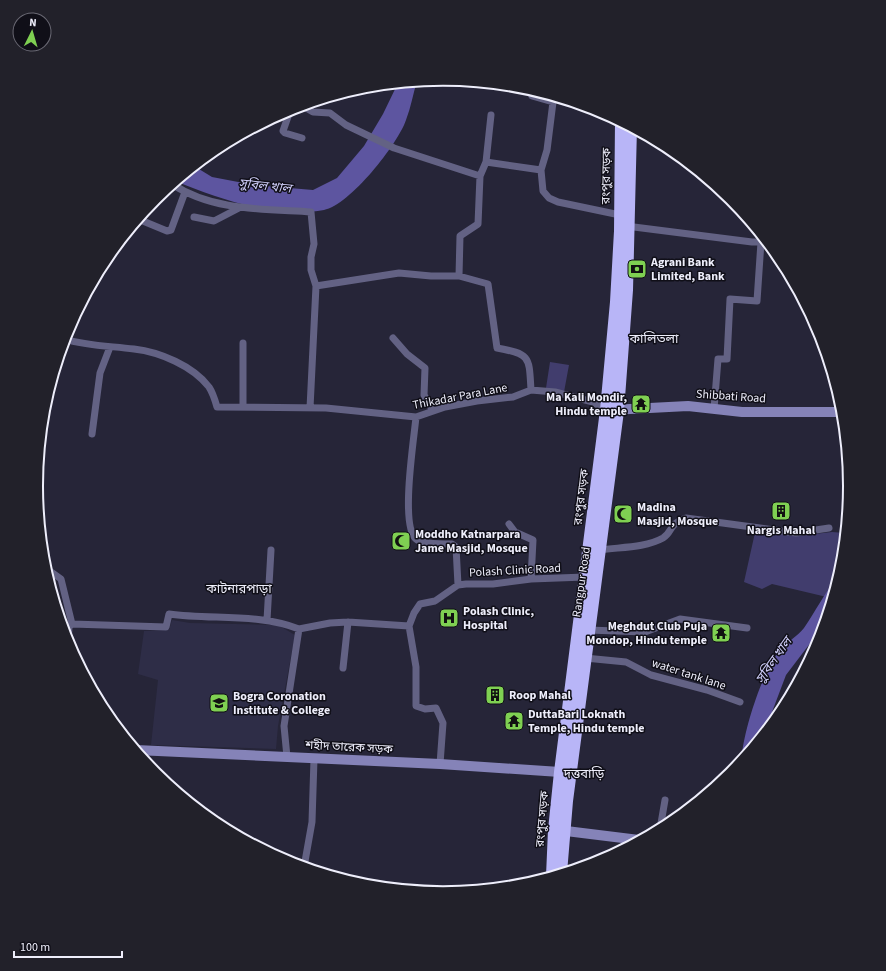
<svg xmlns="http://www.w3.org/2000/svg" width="886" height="971" font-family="'Source Sans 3','Noto Sans Bengali',sans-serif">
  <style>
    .built { fill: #2e2d47 }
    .green { fill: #413d6d }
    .water { fill: #5d55a0 }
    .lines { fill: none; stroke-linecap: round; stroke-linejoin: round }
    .street { stroke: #636284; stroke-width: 7 }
    .secondary { stroke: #8583b8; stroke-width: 10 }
    .highway { stroke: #b8b5f7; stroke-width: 12 }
    .labels { text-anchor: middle; stroke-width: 3; stroke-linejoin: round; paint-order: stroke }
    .street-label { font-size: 12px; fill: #eeeefb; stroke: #100f18 }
    .poi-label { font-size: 12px; font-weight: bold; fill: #eeeefb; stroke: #100f18; text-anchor: start }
    .water-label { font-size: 13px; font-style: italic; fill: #d0cffa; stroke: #100f18 }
    .neighbourhood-label { font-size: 13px; fill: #eeeefb; stroke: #100f18 }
    .rim { fill: none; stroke: #eeeefb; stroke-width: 2 }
  </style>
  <rect width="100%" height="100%" fill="#262538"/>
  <path class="built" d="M 172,620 L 190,623 L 278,625 L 295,635 L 278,726 L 276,749 L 151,745 L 158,680 L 138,674 L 144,631 L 169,630 Z"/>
  <path class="green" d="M 550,362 L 569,365 L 564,392 L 546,388 Z
    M 756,528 L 806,535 L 832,532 L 845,533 L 842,565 L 831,598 L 772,584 L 762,589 L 744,582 Z"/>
  <path class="water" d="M 417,81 C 413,94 411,107 406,120 C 398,144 350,205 324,210 C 275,219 220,199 175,181 L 194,166 L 212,177 L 254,185 L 313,190 L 337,178 L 364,146 L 383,114 L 398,83 Z
    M 838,577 L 824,625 L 786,675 L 772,712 L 784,706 L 781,712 L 725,778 L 737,757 L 742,754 C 745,727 763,669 781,649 C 788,641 798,636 804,628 C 816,611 824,593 838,577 Z"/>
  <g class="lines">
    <path class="street" d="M 456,83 L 478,84 L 481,82
      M 532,96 L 553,102 L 547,150 L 541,170 L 543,191 L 549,198 L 558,202 L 620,215
      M 301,105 L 313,112 L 330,113 L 346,125 L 394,148 L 480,176
      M 291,108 L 283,131 L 285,133 L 302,138
      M 486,162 L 541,170
      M 172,184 C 212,211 264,209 311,212 L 314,244 L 311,257 L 311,270 L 316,286 L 310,408
      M 194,217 L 214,221 L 239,208
      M 138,219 L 167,231 L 171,230 L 185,192
      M 626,226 L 752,242 L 767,242
      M 459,276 L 460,236 L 478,224 L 480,176 L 486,162 L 491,115
      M 316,286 L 399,273 L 431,276 L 459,276 L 488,284 L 497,348 C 531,354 529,357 531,390
      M 393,338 L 407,354 L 425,368 L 424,395 L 433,411
      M 64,339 C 87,346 110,346 134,349 C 160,352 193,366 209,387 C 213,393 215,400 217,407 L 326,408 L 416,417 L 445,407 L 477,401 L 513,397 L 531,390 L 555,392 L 593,402 L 606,410
      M 243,407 L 243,343
      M 714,409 L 718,359 L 727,359 L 730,299 L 757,301 L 761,242
      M 416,417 C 414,439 400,526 416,539 C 421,544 445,544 452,544 L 456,547 L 458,585
      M 92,434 L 100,373 L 110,347
      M 509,524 L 515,532 L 533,540 L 531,579
      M 40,528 L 47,569 L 61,579 L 72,624
      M 600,550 C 620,547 645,548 663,538 C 673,532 668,524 686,518 L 796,533 L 829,528
      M 267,620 L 271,550
      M 409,626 L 416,667 L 416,706 L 425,709 L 436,708 L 443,723 L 440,764
      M 299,629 L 330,623 L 348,622 L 409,626 L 414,613 L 420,604 L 435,601 L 458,585 L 466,584 L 493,584 L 531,579 L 585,577
      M 588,630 L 645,632 L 680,619 L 747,628
      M 68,643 L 69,627 L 72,624 L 166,627 L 169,614 C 212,620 258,613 299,629
      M 585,658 L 626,662 L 651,675 L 707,690 L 740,702
      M 343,668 L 348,622
      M 287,757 L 284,726 L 299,629
      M 660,829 L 665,800
      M 304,867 L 312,822 L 314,759"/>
    <path class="secondary" d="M 611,410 L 688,406 L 742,412 L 843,412
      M 136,750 L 440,764 L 560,772
      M 558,830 L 639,840"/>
    <path class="highway" d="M 561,873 L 567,801 L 618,411 L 627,290 L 631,127
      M 552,876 L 554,830 L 560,772 L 606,410 L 616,302 L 620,231 L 621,121"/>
  </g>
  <defs>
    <symbol id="bank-square" viewBox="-11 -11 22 22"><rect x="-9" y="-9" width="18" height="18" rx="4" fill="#7fd052" stroke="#100f18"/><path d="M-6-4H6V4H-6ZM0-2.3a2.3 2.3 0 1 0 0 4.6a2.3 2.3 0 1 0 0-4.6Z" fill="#111"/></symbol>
    <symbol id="temple-square" viewBox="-11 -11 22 22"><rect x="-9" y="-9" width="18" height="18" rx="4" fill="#7fd052" stroke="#100f18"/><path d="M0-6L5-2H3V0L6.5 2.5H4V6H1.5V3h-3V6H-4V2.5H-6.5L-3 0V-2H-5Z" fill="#111"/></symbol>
    <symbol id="building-square" viewBox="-11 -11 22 22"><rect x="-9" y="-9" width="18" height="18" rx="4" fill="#7fd052" stroke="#100f18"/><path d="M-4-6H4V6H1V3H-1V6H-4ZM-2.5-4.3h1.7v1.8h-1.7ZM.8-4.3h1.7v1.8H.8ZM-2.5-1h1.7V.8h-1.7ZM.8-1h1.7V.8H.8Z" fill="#111"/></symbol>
    <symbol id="mosque-square" viewBox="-11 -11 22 22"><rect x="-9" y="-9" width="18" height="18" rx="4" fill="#7fd052" stroke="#100f18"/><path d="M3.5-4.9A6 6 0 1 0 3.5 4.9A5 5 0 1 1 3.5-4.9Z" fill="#111"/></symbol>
    <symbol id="hospital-square" viewBox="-11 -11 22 22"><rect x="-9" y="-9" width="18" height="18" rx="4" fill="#7fd052" stroke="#100f18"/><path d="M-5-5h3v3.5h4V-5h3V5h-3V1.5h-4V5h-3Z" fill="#111"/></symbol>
    <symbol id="school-square" viewBox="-11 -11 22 22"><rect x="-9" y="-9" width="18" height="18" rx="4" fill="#7fd052" stroke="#100f18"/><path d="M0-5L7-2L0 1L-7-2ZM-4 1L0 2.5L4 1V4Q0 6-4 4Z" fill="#111"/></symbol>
  </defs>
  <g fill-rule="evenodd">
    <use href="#bank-square" x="626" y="258" width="22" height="22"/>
    <use href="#temple-square" x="630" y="393" width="22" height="22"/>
    <use href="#building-square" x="770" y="500" width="22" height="22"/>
    <use href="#mosque-square" x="612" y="503" width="22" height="22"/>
    <use href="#mosque-square" x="390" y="530" width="22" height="22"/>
    <use href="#hospital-square" x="438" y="607" width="22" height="22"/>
    <use href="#temple-square" x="710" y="622" width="22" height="22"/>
    <use href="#building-square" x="484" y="684" width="22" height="22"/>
    <use href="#school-square" x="208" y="692" width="22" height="22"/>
    <use href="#temple-square" x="503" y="710" width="22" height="22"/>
  </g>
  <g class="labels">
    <g class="street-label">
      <text transform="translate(606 176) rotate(-89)" y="4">রংপুর সড়ক</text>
      <text transform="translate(460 396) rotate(-11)" y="4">Thikadar Para Lane</text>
      <text transform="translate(731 396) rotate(4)" y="4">Shibbati Road</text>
      <text transform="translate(581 497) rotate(-83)" y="4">রংপুর সড়ক</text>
      <text transform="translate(515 570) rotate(-3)" y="4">Polash Clinic Road</text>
      <text transform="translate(581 582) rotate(-82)" y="4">Rangpur Road</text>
      <text transform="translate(689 674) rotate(18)" y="4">water tank lane</text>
      <text transform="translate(349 747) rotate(3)" y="4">শহীদ তারেক সড়ক</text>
      <text transform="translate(542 819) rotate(-85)" y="4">রংপুর সড়ক</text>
    </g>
    <g class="poi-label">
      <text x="651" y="266">Agrani Bank<tspan x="651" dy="14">Limited, Bank</tspan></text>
      <text x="627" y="401" text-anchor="end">Ma Kali Mondir,<tspan x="627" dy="14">Hindu temple</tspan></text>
      <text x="637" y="511">Madina<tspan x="637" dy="14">Masjid, Mosque</tspan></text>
      <text x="781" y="534" text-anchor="middle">Nargis Mahal</text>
      <text x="415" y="538">Moddho Katnarpara<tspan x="415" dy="14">Jame Masjid, Mosque</tspan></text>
      <text x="463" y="615">Polash Clinic,<tspan x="463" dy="14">Hospital</tspan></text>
      <text x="707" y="630" text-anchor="end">Meghdut Club Puja<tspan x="707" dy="14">Mondop, Hindu temple</tspan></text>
      <text x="509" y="699">Roop Mahal</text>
      <text x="233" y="700">Bogra Coronation<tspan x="233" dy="14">Institute &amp; College</tspan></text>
      <text x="528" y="718">DuttaBari Loknath<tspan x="528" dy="14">Temple, Hindu temple</tspan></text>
    </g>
    <g class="water-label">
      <text transform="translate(265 185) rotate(6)" y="5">সুবিল খাল</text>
      <text transform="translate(773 660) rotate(-55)" y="5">সুবিল খাল</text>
    </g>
    <g class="neighbourhood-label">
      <text x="654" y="343">কালিতলা</text>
      <text x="239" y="593">কাটনারপাড়া</text>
      <text x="584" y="778">দত্তবাড়ি</text>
    </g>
  </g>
  <path d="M0 0H886V971H0ZM43 486a400 400 0 1 1 800 0a400 400 0 1 1-800 0Z" fill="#22212a" fill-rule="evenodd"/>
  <path class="rim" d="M43 486a400 400 0 1 1 800 0a400 400 0 1 1-800 0Z"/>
  <g transform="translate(32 32) rotate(5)"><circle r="19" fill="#100f18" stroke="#696873"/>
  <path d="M0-3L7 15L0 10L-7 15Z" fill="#7fd052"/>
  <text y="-6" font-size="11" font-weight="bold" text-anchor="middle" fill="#eeeefb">N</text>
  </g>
  <path d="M14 951v6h108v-6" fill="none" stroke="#eeeefb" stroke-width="2"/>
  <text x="20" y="951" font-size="12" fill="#eeeefb" stroke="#100f18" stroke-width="3" paint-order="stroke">100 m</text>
</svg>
